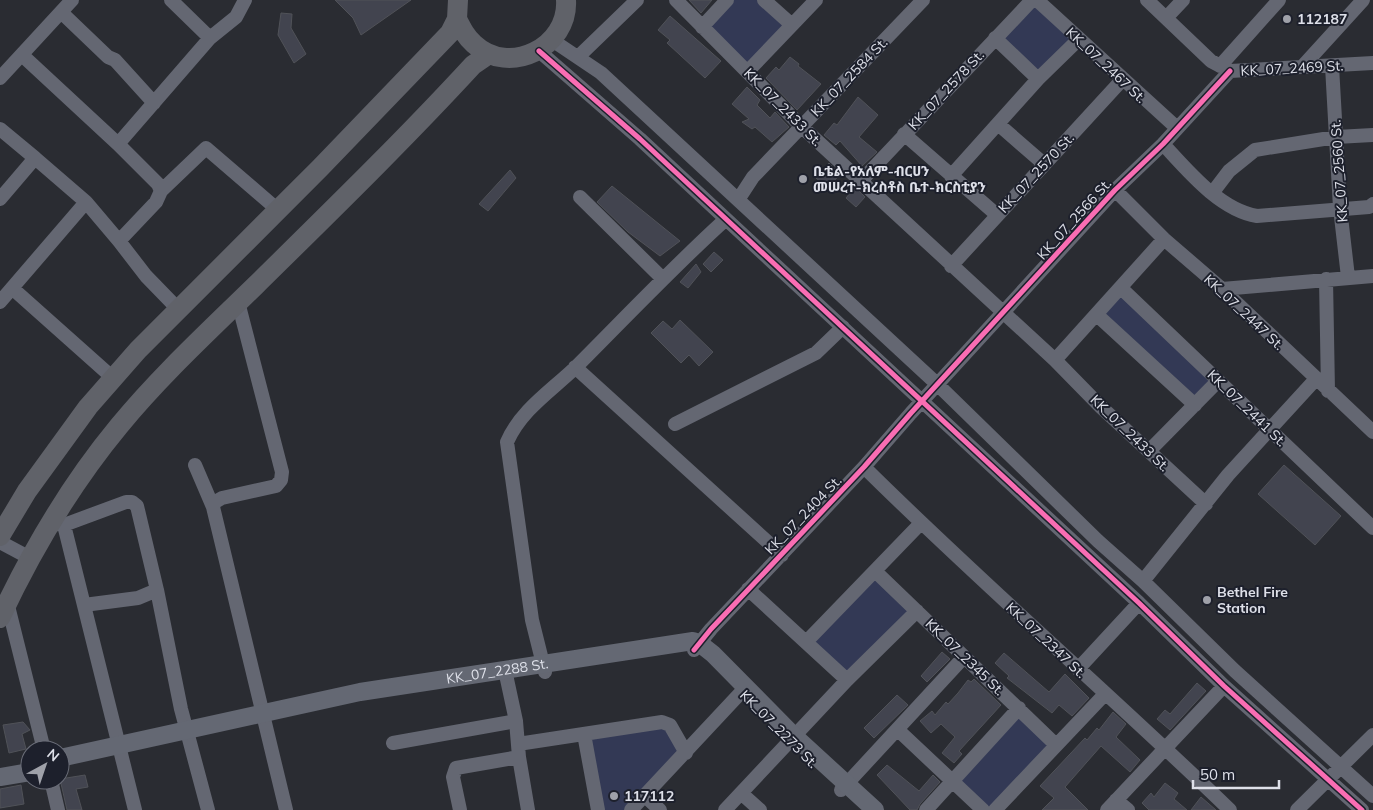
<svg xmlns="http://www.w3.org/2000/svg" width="1373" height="810" font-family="Mulish,'Noto Sans Ethiopic',sans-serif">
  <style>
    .green { fill: #333955 }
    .building { fill: #42444f; stroke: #505258 }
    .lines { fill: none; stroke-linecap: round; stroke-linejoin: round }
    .minor { stroke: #646772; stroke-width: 14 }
    .major { stroke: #646873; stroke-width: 18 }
    .highway { stroke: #606269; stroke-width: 20 }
    .cycleway-casing { stroke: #1d202c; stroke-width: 8 }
    .cycleway { stroke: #f96db3; stroke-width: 5 }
    .poi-dot { fill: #9fa1a9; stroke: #1d202c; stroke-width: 2 }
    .labels { text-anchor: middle; stroke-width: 4; stroke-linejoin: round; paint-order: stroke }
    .poi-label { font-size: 14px; font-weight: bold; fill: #dee0e9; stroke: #1d202c; text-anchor: start }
    .street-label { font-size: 14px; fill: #dee0e9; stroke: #1d202c }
  </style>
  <rect width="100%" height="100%" fill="#2a2c32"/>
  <path class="green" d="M 727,0 L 764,0 L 792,25 L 748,71 L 702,27 Z
    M 1032,0 L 1078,40 L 1038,79 L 995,38 Z
    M 1121,288 L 1218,381 L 1195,405 L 1097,315 Z
    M 875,571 L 917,611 L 847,680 L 806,642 Z
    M 1019,708 L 1055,744 L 995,810 L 983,810 L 951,781 Z
    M 668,723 L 686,753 L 631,810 L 598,810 L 584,734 Z"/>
  <path class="building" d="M 335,0 L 411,0 L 361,35 L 353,18 Z
    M 689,0 L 712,0 L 701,13 Z
    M 281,13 L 292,14 L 291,28 L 306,54 L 294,63 L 278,35 Z
    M 670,16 L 721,61 L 705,78 L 667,43 L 670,40 L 658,30 Z
    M 790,57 L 799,64 L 798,66 L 821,84 L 797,110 L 766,78 L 776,67 L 779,70 Z
    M 747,87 L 760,100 L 757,105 L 770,118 L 775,112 L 789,127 L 772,142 L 755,127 L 752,129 L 742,122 L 749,119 L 732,104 Z
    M 858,97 L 878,115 L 859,137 L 877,152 L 862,166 L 840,141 L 836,145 L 824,135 L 834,123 L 837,125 Z
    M 829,163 L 840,174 L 828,188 L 816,178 Z
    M 510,170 L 516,178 L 488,211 L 479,204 Z
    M 612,186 L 680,241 L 660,256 L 628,232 L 597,202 Z
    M 855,187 L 865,197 L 856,207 L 846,198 Z
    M 714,252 L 723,260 L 711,272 L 703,264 Z
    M 696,264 L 701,272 L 688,288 L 680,282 Z
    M 680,320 L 713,352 L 699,366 L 689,355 L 681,363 L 651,333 L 663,321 L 672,329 Z
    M 1284,465 L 1341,516 L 1315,545 L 1258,494 Z
    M 942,652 L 950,659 L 927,682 L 921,676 Z
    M 1004,653 L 1049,692 L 1065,674 L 1089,698 L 1072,716 L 1059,705 L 1052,713 L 1007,678 L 1009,676 L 995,663 Z
    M 974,679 L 1001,705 L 959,751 L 962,754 L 954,763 L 942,753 L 955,737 L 941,724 L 931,733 L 920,721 L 932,711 L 935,715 L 946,702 L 948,704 L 958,693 L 968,680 L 971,682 Z
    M 1197,683 L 1206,691 L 1170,730 L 1157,719 L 1165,710 L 1170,714 Z
    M 897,695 L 908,705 L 874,738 L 864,728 Z
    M 1113,712 L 1126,724 L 1116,737 L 1140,760 L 1130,772 L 1101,746 L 1065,787 L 1088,810 L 1042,810 L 1054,798 L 1040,786 L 1085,738 L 1087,740 L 1097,728 L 1099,730 Z
    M 23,722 L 30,730 L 22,734 L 26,749 L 9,753 L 3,725 Z
    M 887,765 L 919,791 L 933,775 L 940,782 L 920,804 L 917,810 L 910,810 L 877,775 Z
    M 85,775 L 88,787 L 76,789 L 82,810 L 67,810 L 60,779 Z
    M 1165,783 L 1178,793 L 1174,799 L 1187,810 L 1149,810 L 1142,803 L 1151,793 L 1154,797 Z
    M 21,785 L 24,804 L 0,808 L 0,789 Z
    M 1201,797 L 1216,810 L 1191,810 Z"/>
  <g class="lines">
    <path class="minor" d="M 171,0 L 210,38
      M 676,0 L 801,126 L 1055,360 L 1101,407 L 1206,504
      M 764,0 L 792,25
      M 1037,0 L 1177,128
      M 1147,0 L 1211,61 L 1230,71 L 1373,63
      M 61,12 L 108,57 L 115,60 L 154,103
      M 1166,18 L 1183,0
      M 702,27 L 727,0
      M 995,38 L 1038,79
      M 552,40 L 601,73 L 937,384 L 1098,541 L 1143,581 L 1235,671 L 1373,796
      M 539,51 L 640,139 L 1139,603 L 1224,686 L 1362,810
      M 22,55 L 118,144
      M 579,56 L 637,0
      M 1220,66 L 1279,0
      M 1332,66 L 1340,208 L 1348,277
      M 1302,67 L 1363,0
      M 748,71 L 816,0
      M 0,78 L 72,0
      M 998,124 L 1044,164
      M 0,129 L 35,158
      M 904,134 L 997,215
      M 1163,144 C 1188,171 1220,210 1257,216 L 1369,207 L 1373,204
      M 951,176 L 1038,79 L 1078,40
      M 861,181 L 1032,0
      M 1115,190 L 1164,239 L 1222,289 L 1373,432
      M 161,191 L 206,148 L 278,210
      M 1213,192 L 1229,171 L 1255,150 L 1336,137 L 1373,135
      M 580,197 L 662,278
      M 0,199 L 35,158 L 86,202
      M 738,200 L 753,177 L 923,0
      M 119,241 L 146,276 L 179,310
      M 951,266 L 1122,80
      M 1326,279 L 1328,391
      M 12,288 L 113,378
      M 1121,288 L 1373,528
      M 1222,289 L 1373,276
      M 0,302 L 86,202 L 119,241 L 156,202 L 161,191 L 158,184 L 118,144 L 210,38 L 236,17 L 245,0
      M 238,302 L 282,472 L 281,480 L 276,486 L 222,498 L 215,502 L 213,507 L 286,810
      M 1097,315 L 1195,405
      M 1055,360 L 1164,239
      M 575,367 L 782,555
      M 675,424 L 816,353 L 843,327
      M 1149,451 L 1218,381
      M 195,465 L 213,507
      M 864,467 C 983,585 1110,694 1230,810
      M 50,523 L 64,525 L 126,502 L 132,502 L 137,506 L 157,590 L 181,709 L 208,810
      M 64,525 L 135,810
      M 0,542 L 30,558
      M 875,571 L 1055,744
      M 1143,581 L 1228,475 L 1315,380
      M 748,589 L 847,680
      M 7,602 L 44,750
      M 84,605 L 138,598 L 157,590
      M 806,642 L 921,523
      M 694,650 L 711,629 L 864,467 L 911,413 L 1115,190 L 1163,144 L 1230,71
      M 1078,669 L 1139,603
      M 505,670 L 516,721 L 519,757 L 528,810
      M 545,672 L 532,620 L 507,442 C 521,410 551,391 576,367 C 626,317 674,266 726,219
      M 898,730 L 983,810
      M 584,734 L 598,810
      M 393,743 L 516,721
      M 518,744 L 662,722 L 670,725 L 686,753
      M 51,780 L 58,810
      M 841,790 L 964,657
      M 741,793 L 760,810
      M 645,796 L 660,810
      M 1116,800 L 1128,810
      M 460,810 L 453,777 L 456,768 L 519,757
      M 631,810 L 746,687
      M 725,810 L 847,680 L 917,611
      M 926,810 L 1019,708
      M 995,810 L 1105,694
      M 1107,810 L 1224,686
      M 1297,810 L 1373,735"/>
    <g class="major">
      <path id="s1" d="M 60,758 L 360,692 L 693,641 L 699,643 L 713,654 L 794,736 L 875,810"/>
      <path d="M 0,777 L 30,772"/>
    </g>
    <path class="highway" d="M 457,19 C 462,29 466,37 474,44 C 509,77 569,47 566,0
      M 0,536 L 27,491 L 88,407 L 138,350 L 320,168 L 450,33 L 457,19 L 458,0
      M 0,618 C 32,550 71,484 119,426 C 161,375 209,331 256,285 C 329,213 403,141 473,65 L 489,54"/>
    <defs>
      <path id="cycleway" d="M 539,51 L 640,139 L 1139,603 L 1224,686 L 1362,810
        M 694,650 L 711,629 L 864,467 L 911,413 L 1115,190 L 1163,144 L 1230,71"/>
    </defs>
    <use href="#cycleway" class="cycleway-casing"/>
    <use href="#cycleway" class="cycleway"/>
  </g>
  <g class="poi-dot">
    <circle cx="1287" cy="19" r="5"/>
    <circle cx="803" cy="179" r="5"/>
    <circle cx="1207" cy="600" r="5"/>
    <circle cx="614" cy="796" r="5"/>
  </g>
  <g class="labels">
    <g class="poi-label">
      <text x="1297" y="24">112187</text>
      <text x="813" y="176">ቤቴል-የአለም-ብርሀን<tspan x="813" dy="16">መሠረተ-ክረስቶስ ቤተ-ክርስቲያን</tspan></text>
      <text x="1217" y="597">Bethel Fire<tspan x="1217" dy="16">Station</tspan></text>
      <text x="624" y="801">117112</text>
    </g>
    <g class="street-label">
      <text transform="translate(1106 65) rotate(43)" y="5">KK_07_2467 St.</text>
      <text transform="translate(1292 68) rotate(-3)" y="5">KK_07_2469 St.</text>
      <text transform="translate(849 77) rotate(-46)" y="5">KK_07_2584 St.</text>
      <text transform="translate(946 90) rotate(-47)" y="5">KK_07_2578 St.</text>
      <text transform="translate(783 107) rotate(45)" y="5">KK_07_2433 St.</text>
      <text transform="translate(1339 171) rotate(-94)" y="5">KK_07_2560 St.</text>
      <text transform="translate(1036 173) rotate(-47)" y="5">KK_07_2570 St.</text>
      <text transform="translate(1074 219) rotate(-48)" y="5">KK_07_2566 St.</text>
      <text transform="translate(1244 312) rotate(43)" y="5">KK_07_2447 St.</text>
      <text transform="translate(1247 408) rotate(44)" y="5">KK_07_2441 St.</text>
      <text transform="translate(1130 433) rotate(44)" y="5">KK_07_2433 St.</text>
      <text transform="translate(803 515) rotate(-46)" y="5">KK_07_2404 St.</text>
      <text transform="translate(1046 640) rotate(43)" y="5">KK_07_2347 St.</text>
      <text transform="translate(965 657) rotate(44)" y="5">KK_07_2345 St.</text>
      <text dy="5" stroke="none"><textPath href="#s1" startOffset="446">KK_07_2288 St.</textPath></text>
      <text transform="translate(779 729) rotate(45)" y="5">KK_07_2273 St.</text>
    </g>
  </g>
  <g transform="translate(45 765) rotate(40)"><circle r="24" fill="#1d202c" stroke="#6a6d78"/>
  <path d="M0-4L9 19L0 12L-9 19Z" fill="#9fa1a9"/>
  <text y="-8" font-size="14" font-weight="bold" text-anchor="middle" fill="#dee0e9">N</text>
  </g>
  <path d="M1193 780v8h86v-8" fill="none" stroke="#dee0e9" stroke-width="2.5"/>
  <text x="1200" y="780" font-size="15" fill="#dee0e9" stroke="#1d202c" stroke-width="4" paint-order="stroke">50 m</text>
</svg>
